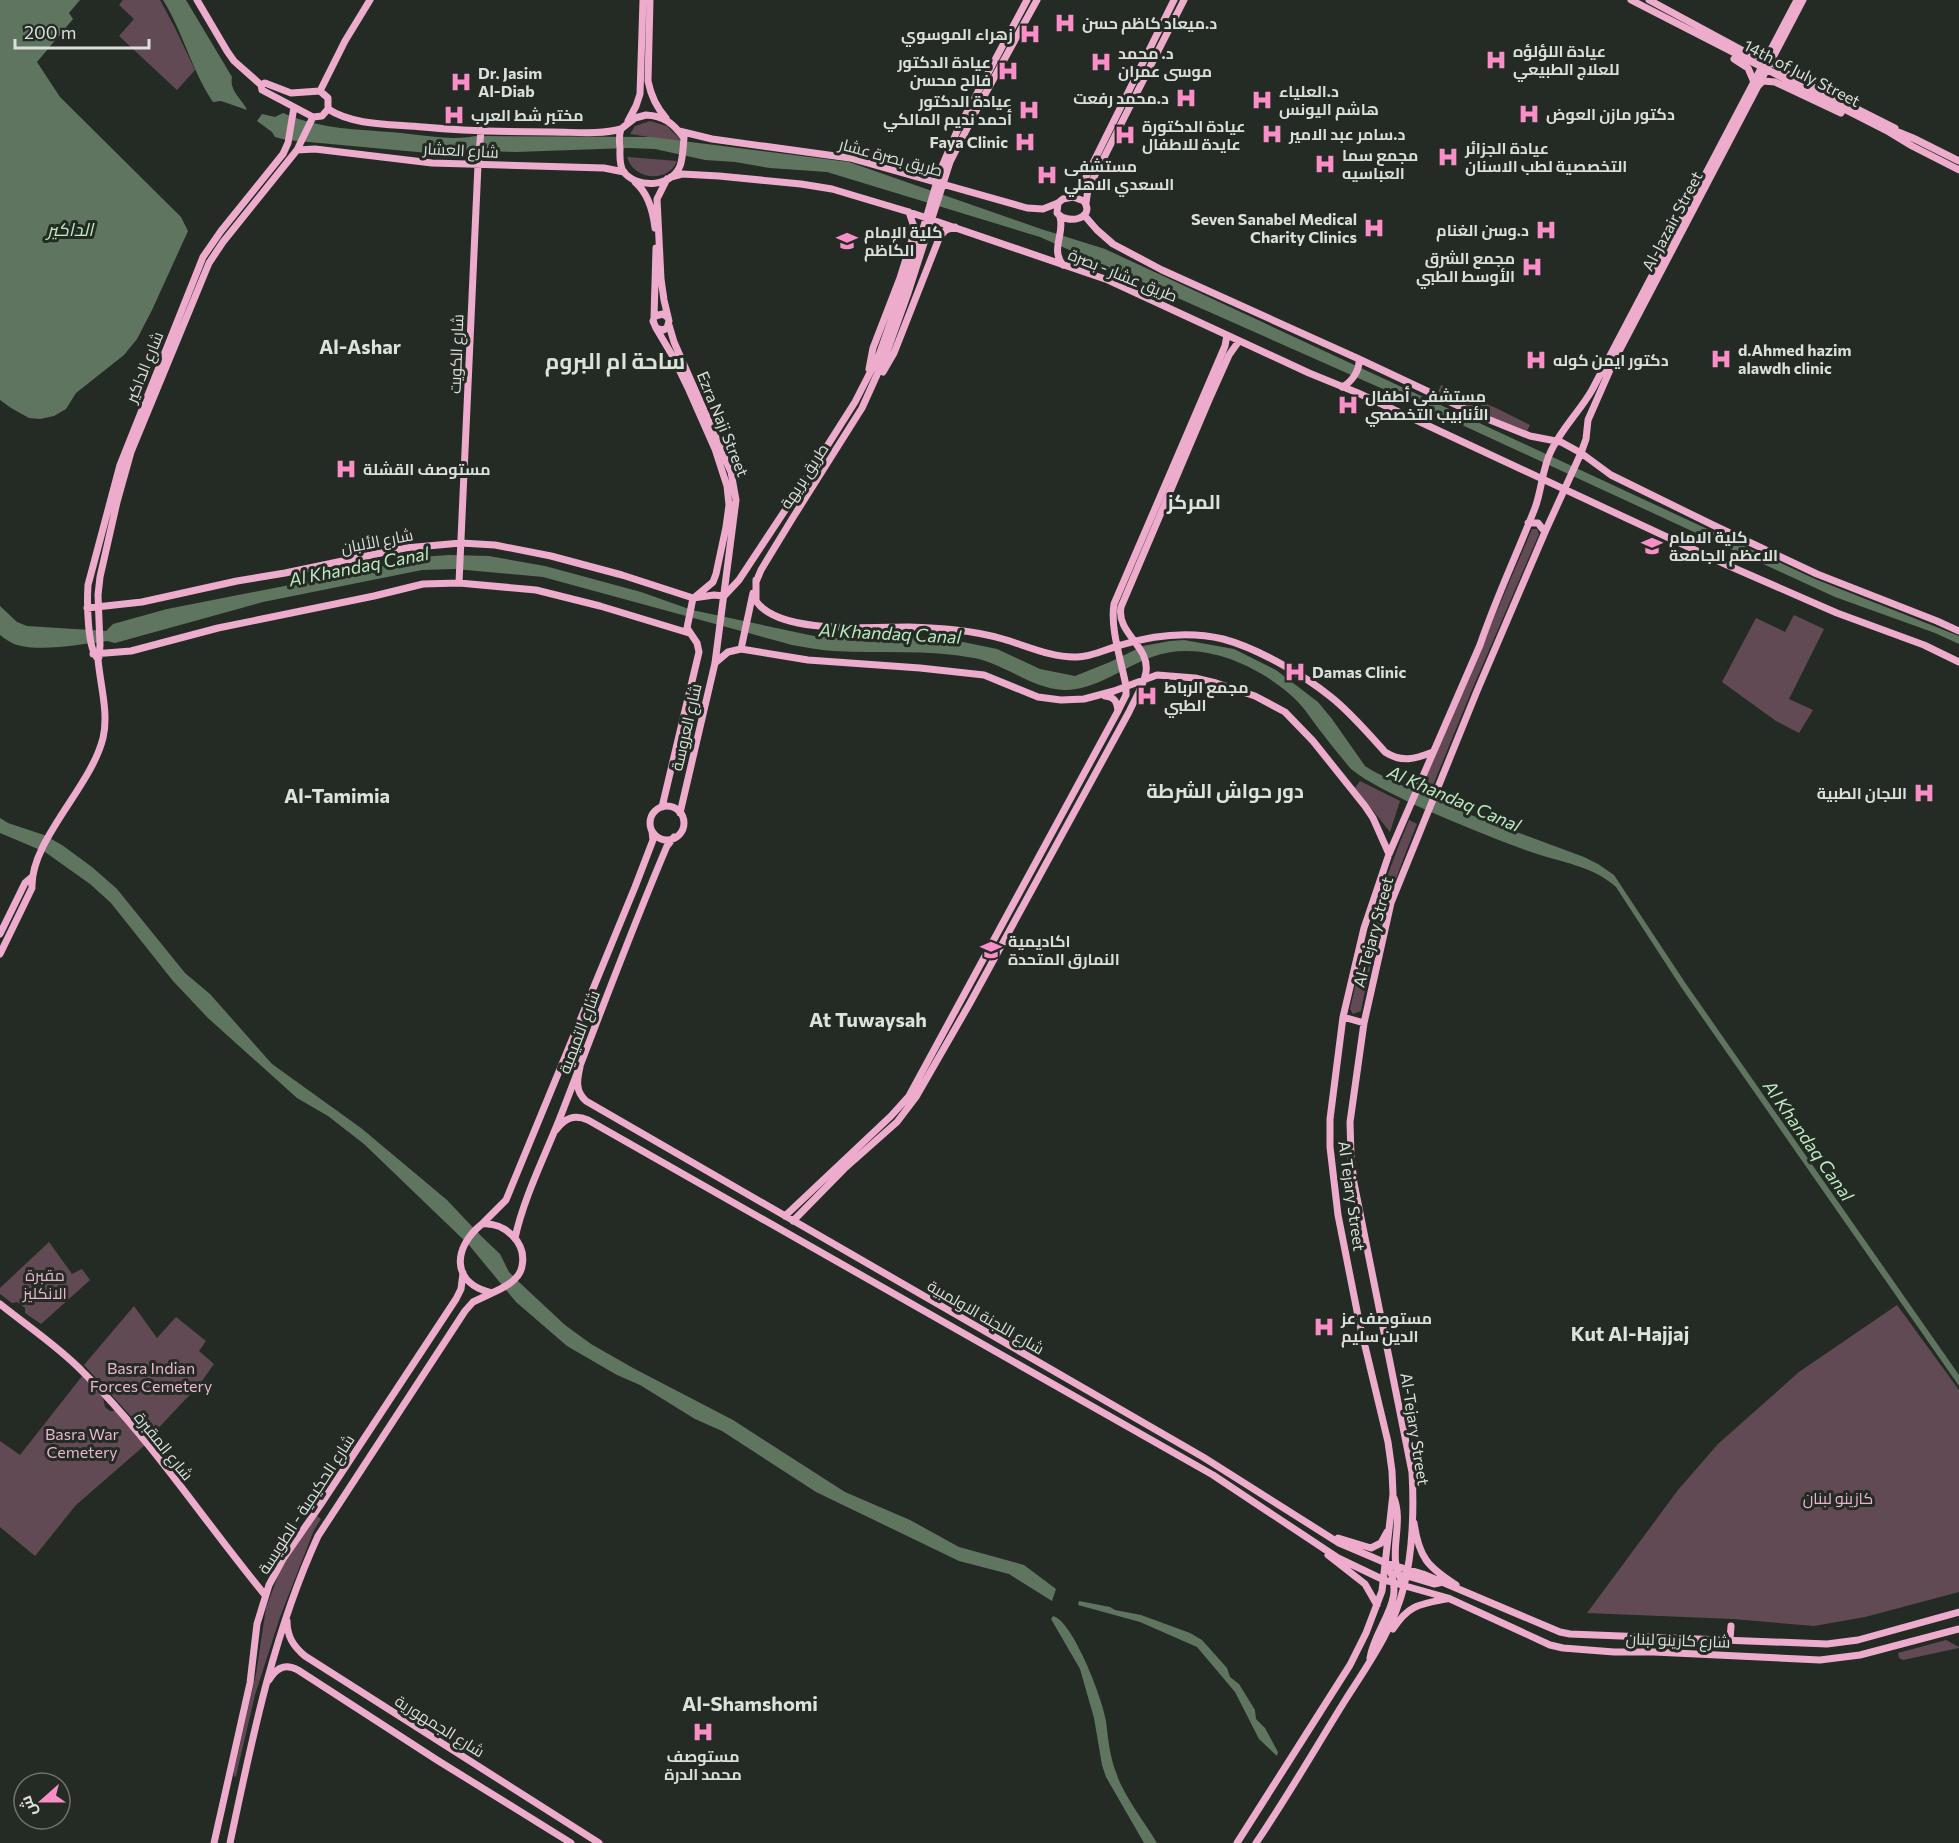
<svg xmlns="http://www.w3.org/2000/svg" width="1959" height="1843" font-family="Commissioner,Cairo,sans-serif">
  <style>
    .green { fill: #624a55 }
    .water { fill: #5f7560 }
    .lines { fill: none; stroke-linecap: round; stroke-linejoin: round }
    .major { stroke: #edaccc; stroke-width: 7 }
    .labels { text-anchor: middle; stroke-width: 6; stroke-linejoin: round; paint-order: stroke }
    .poi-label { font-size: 16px; font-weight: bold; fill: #dbdfdb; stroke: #242b24; text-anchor: start }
    .street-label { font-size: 16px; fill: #dbdfdb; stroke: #242b24 }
    .park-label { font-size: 16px; fill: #eab3ce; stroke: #242b24 }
    .water-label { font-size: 18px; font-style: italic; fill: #beeac0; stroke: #242b24 }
    .quarter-label { font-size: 20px; font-weight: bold; fill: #dbe4db; stroke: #242b24 }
    .district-label { font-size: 22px; font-weight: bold; fill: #dbe4db; stroke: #242b24 }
  </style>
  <rect width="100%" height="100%" fill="#242b24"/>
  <path class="green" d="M 123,0 L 160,0 L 175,28 L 195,70 L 177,90 L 119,36 L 134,19 L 119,5 Z
    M 650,121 L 667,126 L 680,139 L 680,142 L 630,134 L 635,126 Z
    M 627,156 L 628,157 L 677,161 C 668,184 632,180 627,156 Z
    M 1441,385 L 1496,408 L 1530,425 L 1527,431 L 1515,428 L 1438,392 Z
    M 1532,529 L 1537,529 L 1539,534 L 1471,692 L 1429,795 L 1420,791 Z
    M 1794,615 L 1824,629 L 1789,699 L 1813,710 L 1799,733 L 1776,721 L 1722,682 L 1756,618 L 1785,632 Z
    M 1360,781 L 1400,801 L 1390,832 L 1355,788 Z
    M 1409,820 L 1417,824 C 1391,887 1374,944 1361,1011 L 1353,1014 L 1350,1009 C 1364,944 1383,882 1409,820 Z
    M 49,1242 L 72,1274 L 82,1269 L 90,1280 L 41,1324 L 25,1313 L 25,1308 L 17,1302 L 12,1303 L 0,1294 L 0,1288 Z
    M 1897,1305 L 1959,1390 L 1959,1592 L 1865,1617 L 1814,1626 L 1733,1619 L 1587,1613 L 1678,1490 L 1718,1444 L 1799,1372 Z
    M 134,1306 L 157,1338 L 176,1317 L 206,1341 L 199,1351 L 214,1364 L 199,1385 L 150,1437 L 84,1365 Z
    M 83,1375 L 103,1398 L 105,1407 L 110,1411 L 116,1411 L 145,1445 L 76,1505 L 35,1556 L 0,1527 L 0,1441 L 20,1455 Z
    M 317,1516 L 321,1519 L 314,1530 L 280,1617 L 255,1695 L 236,1776 L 234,1777 L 234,1771 L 256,1674 L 266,1608 L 282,1565 Z
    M 1946,1640 L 1959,1647 L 1959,1648 L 1903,1660 L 1899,1658 L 1898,1653 Z"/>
  <path class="water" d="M 0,0 L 80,0 L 69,13 L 73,19 L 37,62 L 60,97 L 181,217 L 188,231 L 152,310 L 137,339 L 124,355 L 76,393 L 66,409 L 54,416 L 40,419 L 29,418 L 11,408 L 0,400 Z
    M 163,0 L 186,0 L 232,77 C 229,91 242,99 247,110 L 221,101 L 213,102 C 192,71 183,32 163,0 Z
    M 283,113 C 321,130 360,129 401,133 C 425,135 451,141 475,136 L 651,137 L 849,162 L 1041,229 L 1105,249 L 1815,579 L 1959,636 L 1959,644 L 1935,633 L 1835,597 L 1410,401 L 1040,237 L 827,172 L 770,168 L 735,162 L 705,160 L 655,149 L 628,148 L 516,152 L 472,151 L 428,153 L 287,140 L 275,137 L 272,132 L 257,121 L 262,114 L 275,117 Z
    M 449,555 L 489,556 L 545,566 L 641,592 L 692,610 L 814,636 L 834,638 L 911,636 L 958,641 L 997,649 L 1040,669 L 1075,676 L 1110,662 L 1143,646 L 1170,641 L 1184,640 L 1234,649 L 1276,670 L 1318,702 L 1332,719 L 1365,766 L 1373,771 L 1399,784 L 1471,815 L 1584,857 L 1598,864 L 1614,875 L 1686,984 L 1959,1375 L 1959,1386 L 1681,987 L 1616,887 C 1593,866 1560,862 1531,852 C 1492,838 1453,822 1415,805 C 1393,794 1370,784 1351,769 C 1341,757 1331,745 1322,733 C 1313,722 1305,708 1294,698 C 1258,665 1201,639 1152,657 C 1123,667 1095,691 1063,690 C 1031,688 1005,664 974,658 C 927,649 880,654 833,651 C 819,650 806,647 792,645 L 543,577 L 455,569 L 422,570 L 263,602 L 115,643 L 107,641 C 81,644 43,652 17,645 C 11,643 5,639 0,635 L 0,606 L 17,622 L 27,626 L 106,631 L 113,624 L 167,609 L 366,570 L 420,557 Z
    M 0,818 L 8,823 L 44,835 L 62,845 L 92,867 L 117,889 L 185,973 L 210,994 L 272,1064 L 361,1128 L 447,1200 L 481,1236 L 500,1254 L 509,1272 L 520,1283 L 565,1325 L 591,1344 L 633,1368 L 733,1420 L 845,1492 L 910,1520 L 959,1547 L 1024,1565 L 1056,1589 L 1052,1601 L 1009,1574 L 959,1561 L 816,1492 L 722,1431 L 695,1419 L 640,1385 L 617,1375 L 567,1346 L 516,1302 L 469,1245 L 364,1144 L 328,1116 L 297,1098 L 208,1018 L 173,981 L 111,903 L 90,884 L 45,852 L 0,833 Z
    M 1079,1601 L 1110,1607 L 1115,1610 L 1141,1615 L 1190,1633 L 1202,1640 L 1227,1668 L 1230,1677 L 1239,1684 L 1255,1710 L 1256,1719 L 1265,1728 L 1278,1752 L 1277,1756 L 1259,1739 L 1235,1692 L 1197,1647 L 1140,1622 L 1078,1605 Z
    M 1053,1616 C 1073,1621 1103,1700 1106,1721 C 1108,1739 1110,1758 1117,1775 C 1124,1796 1146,1824 1157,1843 L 1144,1843 L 1106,1777 L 1102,1765 L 1094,1718 L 1080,1669 L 1051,1619 Z"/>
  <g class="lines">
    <path class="major" d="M 197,0 L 227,51 L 234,61 L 261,85
      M 650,0 L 648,81 C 651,96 656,107 666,118
      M 1631,0 L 1889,132 L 1912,146 L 1959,170
      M 1649,0 L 1751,55 L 1761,57 L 1768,54
      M 1773,57 L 1775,65 L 1782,71 L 1895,128
      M 1734,59 L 1748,68 L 1754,82
      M 265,83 L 291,93 L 320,91 L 328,98 L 328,109 L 322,116 L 313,117 L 262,90 L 261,85 Z
      M 1759,85 L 1763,81 L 1775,82 L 1841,113
      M 320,91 L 345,41 L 370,0
      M 328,109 C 354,126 392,124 423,127 C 465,131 509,132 552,132 C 575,132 599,135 621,129
      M 646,115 C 664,116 673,123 684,138 C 683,147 683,158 680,166 C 671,188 636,189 623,171 C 619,164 620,156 620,148 C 619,141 619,135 621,129 L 635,118 Z
      M 628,121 L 636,106 L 640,94 L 643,0
      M 1891,129 L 1913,138 L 1959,161
      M 679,131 L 712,139 L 850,158 L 1027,208 L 1043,209 L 1058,203
      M 297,150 L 315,149 L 432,163 L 604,168 L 624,172
      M 671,177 L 682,174 L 719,176 L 801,184 L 832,189 L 909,212 L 1108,280 L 1309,373 L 1358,393 L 1727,565 L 1837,613 L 1924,645 L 1959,662
      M 667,179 L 657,199 L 661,279 L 664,300 L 669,321 L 667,328 L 663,330 L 656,328 L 653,321 L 655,316 L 663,314 L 667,317
      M 635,182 C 648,193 653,211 655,228
      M 1073,197 L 1083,183 L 1174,0
      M 1073,197 L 1084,201 C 1096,219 1067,225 1057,213 L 1058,203 L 1063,199 Z
      M 1086,203 L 1088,189 L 1184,0
      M 1084,215 L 1097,230 L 1113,244 L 1162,270 L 1359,359 L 1480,416 L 1530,436 L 1561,442 L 1581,453 L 1611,475 L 1715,526 L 1817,574 L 1937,621 L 1959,631
      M 1060,217 C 1065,234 1050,249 1063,265
      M 654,318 L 656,248
      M 669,325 L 674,342 L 731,472 L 736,500 L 715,663 L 680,813
      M 656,328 L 672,355 L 689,390 L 715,449 L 727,486 L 729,505 L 726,527 L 716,574 L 713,582 L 695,597
      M 869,369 L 873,348 L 900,278 L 915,230 L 909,212
      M 883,372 L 894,353 L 940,236 L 946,230 L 955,227
      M 1342,387 C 1352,382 1360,370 1359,359
      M 1528,523 L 1538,523 L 1545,532
      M 756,580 L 756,601 C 779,635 872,627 908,627 C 940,628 972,630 1003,639 C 1027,646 1052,658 1077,657 C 1092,657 1106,649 1121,645 C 1154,635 1189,631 1223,639 C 1257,648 1304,675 1331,697 C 1350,712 1368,733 1385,752 C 1402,763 1415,759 1433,752
      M 756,582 L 761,570 L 792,519 L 862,408 L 885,357 L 908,293 L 950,162 L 978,107 L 1037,0
      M 459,583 L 478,165 L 481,130
      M 693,598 L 714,595 L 724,596 L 739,580 L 817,462 L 855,402 L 879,355 L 920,239 L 940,171 L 957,131 L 1027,0
      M 87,608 L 142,602 L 237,581 L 285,573 L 405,548 L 461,543 L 495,545 L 551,556 L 622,575 L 693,598
      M 741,649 L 808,660 L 920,668 L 984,675 L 1038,697 L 1061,700 L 1084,699 L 1114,691 L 1157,675 L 1195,678 L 1216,683 L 1255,696 L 1285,712 L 1313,741 L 1365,806 L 1373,818 L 1389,854
      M 93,654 L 131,651 L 218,628 L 374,596 L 423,584 L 459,583 L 536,590 L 600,606 L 689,633
      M 99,657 L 100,645 L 98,595 L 100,577 L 117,502 L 131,452 L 209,263 L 223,242 L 297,150 L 313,117
      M 715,663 L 728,652 L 741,649 L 753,593
      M 1105,696 C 1115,697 1117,702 1118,711
      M650 823a17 17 0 1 1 34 0a17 17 0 1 1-34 0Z
      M 662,807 L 699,652 L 697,643 L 687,628 L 693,598
      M 0,934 L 25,883 L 32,877
      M 0,954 L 32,888 C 30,841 91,787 103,738 C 109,713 100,684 98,659 C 87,649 87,601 88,585 L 120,465 L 203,257 L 221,231 L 283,154 L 288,143 L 294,107
      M 1343,1017 L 1364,1023
      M 580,1067 C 577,1080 575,1091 586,1101 L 1203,1457 L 1339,1543 L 1386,1563 L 1423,1574 L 1560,1632 L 1570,1634 L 1827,1644 L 1858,1640 L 1959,1612
      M 556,1130 C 565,1118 574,1114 588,1120 L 1213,1475 L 1338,1558 L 1384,1580 L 1448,1598 L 1550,1645 L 1563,1648 L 1614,1652 L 1654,1652 L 1820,1660 L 1860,1655 L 1959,1629
      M 785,1216 L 891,1116 L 909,1096 L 1118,711 L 1126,695 L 1126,686 C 1121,660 1110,628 1114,604 L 1225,346 L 1227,335
      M 793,1221 L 844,1169 L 897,1122 L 916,1097 L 970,1003 L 1129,712 C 1135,699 1144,685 1146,672 C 1150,646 1116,633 1121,607 L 1209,400 L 1229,355 L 1239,341
      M 482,1224 L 506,1200 L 635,887 L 653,840 L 652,831
      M 482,1224 C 504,1222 527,1242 522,1266 C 520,1280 503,1288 492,1293 C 450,1283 453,1247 482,1224 Z
      M 515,1238 C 524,1196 547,1152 563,1110 C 597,1022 630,933 667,846 L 674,837
      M 0,1304 C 26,1325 59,1347 82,1371 C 151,1439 204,1521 265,1595
      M 1394,1498 C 1405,1526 1384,1560 1405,1585
      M 1414,1523 C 1419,1558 1428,1567 1456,1585
      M 1338,1538 L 1371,1548 L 1381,1543 L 1387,1532
      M 1328,1555 L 1365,1584 L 1377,1605
      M 1404,1575 L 1434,1584 L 1439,1583
      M 287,1621 C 287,1636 293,1646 305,1656 L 599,1843
      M 1393,1629 C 1408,1605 1420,1604 1446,1599
      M 1730,1640 L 1731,1626
      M 1370,1658 C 1376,1623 1409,1600 1386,1563
      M 269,1680 C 276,1668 285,1663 298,1670 L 437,1760 L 571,1843
      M 214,1843 L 250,1683 L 257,1624 L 269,1585 L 283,1559 L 319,1507 L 456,1299 L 461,1289 L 463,1273
      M 230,1843 C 252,1739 273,1634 318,1536 L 465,1311 L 473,1302 L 492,1293
      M 1237,1843 L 1350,1665 L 1366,1633 L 1382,1591 L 1393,1494 L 1392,1471 L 1388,1442 L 1359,1321 L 1338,1215 L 1330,1147 L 1330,1119 L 1343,1017 L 1364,928 L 1389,854 L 1480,645 C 1496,598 1517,554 1535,508 C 1542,489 1542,469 1551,451 C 1562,428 1580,411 1592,390 L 1797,0
      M 1256,1843 C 1288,1796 1316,1747 1346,1699 C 1369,1663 1394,1628 1404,1586 C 1413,1552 1414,1506 1412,1472 L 1354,1183 L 1351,1156 L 1350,1122 L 1364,1023 L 1391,903 L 1477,691 L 1545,532 L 1581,453 L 1586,439 L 1588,420 L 1613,363 L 1803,0"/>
  </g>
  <defs>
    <symbol id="hospital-bare" viewBox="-9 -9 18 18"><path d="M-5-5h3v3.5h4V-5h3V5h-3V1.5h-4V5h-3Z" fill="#fa8fc7" stroke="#242b24" stroke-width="2.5" paint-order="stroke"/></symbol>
    <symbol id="university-bare" viewBox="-9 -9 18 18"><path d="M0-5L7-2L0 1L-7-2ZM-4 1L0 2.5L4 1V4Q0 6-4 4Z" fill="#fa8fc7" stroke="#242b24" stroke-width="2.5" paint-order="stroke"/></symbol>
  </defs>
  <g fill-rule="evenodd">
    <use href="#hospital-bare" x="1050" y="8" width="30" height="30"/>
    <use href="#hospital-bare" x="1015" y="19" width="30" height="30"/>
    <use href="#hospital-bare" x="1481" y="45" width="30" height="30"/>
    <use href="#hospital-bare" x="1086" y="47" width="30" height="30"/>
    <use href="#hospital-bare" x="993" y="56" width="30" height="30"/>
    <use href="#hospital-bare" x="446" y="67" width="30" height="30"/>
    <use href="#hospital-bare" x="1171" y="83" width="30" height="30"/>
    <use href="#hospital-bare" x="1247" y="85" width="30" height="30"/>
    <use href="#hospital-bare" x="1014" y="95" width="30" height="30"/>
    <use href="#hospital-bare" x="1514" y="99" width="30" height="30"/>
    <use href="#hospital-bare" x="439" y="100" width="30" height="30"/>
    <use href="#hospital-bare" x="1257" y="119" width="30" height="30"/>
    <use href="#hospital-bare" x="1110" y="120" width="30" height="30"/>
    <use href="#hospital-bare" x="1010" y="127" width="30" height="30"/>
    <use href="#hospital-bare" x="1433" y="142" width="30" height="30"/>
    <use href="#hospital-bare" x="1310" y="149" width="30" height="30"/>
    <use href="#hospital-bare" x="1032" y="160" width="30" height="30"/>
    <use href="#hospital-bare" x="1359" y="213" width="30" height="30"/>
    <use href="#hospital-bare" x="1531" y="215" width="30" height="30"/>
    <use href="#university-bare" x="832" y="226" width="30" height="30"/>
    <use href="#hospital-bare" x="1517" y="252" width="30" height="30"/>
    <use href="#hospital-bare" x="1706" y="344" width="30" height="30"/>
    <use href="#hospital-bare" x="1521" y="345" width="30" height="30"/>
    <use href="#hospital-bare" x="1333" y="390" width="30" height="30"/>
    <use href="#hospital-bare" x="331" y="454" width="30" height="30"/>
    <use href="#university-bare" x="1637" y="531" width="30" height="30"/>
    <use href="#hospital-bare" x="1280" y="657" width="30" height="30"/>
    <use href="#hospital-bare" x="1132" y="681" width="30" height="30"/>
    <use href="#hospital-bare" x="1909" y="778" width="30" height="30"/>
    <use href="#university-bare" x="976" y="935" width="30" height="30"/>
    <use href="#hospital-bare" x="1309" y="1312" width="30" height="30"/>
    <use href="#hospital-bare" x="688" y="1717" width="30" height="30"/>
  </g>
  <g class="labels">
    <g class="poi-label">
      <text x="1082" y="29">د.ميعاد كاظم حسن</text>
      <text x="1013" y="40" text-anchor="end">زهراء الموسوي</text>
      <text x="1513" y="57">عيادة اللؤلؤه<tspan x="1513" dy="18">للعلاج الطبيعي</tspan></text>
      <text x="1118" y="59">د. محمد<tspan x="1118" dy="18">موسى عمران</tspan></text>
      <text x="991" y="68" text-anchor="end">عيادة الدكتور<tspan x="991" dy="18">فالح محسن</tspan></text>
      <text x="478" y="79">Dr. Jasim<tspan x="478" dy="18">Al-Diab</tspan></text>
      <text x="1279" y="97">د.العلياء<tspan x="1279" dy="18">هاشم اليونس</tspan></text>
      <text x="1169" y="104" text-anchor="end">د.محمد رفعت</text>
      <text x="1012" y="107" text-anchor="end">عيادة الدكتور<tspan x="1012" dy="18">أحمد نديم المالكي</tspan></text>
      <text x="1546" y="120">دكتور مازن العوض</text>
      <text x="471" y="121">مختبر شط العرب</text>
      <text x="1142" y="132">عيادة الدكتورة<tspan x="1142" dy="18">عايدة للاطفال</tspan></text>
      <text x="1289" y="140">د.سامر عبد الامير</text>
      <text x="1008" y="148" text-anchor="end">Faya Clinic</text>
      <text x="1465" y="154">عيادة الجزائر<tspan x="1465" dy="18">التخصصية لطب الاسنان</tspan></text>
      <text x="1342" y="161">مجمع سما<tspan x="1342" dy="18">العباسيه</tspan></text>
      <text x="1064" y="172">مستشفى<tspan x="1064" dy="18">السعدي الاهلي</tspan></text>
      <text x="1357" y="225" text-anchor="end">Seven Sanabel Medical<tspan x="1357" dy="18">Charity Clinics</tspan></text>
      <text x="1529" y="236" text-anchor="end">د.وسن الغنام</text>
      <text x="864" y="238">كلية الإمام<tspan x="864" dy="18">الكاظم</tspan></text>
      <text x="1515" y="264" text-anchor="end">مجمع الشرق<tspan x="1515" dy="18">الأوسط الطبي</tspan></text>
      <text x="1738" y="356">d.Ahmed hazim<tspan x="1738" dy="18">alawdh clinic</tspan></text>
      <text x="1553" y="366">دكتور ايمن كوله</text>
      <text x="1365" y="402">مستشفى أطفال<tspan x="1365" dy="18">الأنابيب التخصصي</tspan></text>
      <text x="363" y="475">مستوصف القشلة</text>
      <text x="1669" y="543">كلية الامام<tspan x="1669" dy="18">الاعظم الجامعة</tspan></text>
      <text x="1312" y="678">Damas Clinic</text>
      <text x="1164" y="693">مجمع الرباط<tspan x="1164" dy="18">الطبي</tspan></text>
      <text x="1907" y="799" text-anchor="end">اللجان الطبية</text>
      <text x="1008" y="947">اكاديمية<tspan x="1008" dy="18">النمارق المتحدة</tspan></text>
      <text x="1341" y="1324">مستوصف عز<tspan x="1341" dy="18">الدين سليم</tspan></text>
      <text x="703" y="1762" text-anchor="middle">مستوصف<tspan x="703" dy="18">محمد الدرة</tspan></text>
    </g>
    <g class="street-label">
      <text transform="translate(1802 73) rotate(27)" y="6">14th of July Street</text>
      <text transform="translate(461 150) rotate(3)" y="6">شارع العشار</text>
      <text transform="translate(891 157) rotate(15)" y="6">طريق بصرة عشار</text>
      <text transform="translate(1672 221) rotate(-62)" y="6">Al-Jazair Street</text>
      <text transform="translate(1123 275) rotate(22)" y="6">طريق عشار - بصرة</text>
      <text transform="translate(456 354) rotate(-88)" y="6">شارع الكويت</text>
      <text transform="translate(144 367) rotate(-68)" y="6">شارع الداكير</text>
      <text transform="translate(723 424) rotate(68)" y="6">Ezra Naji Street</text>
      <text transform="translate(804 476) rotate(-57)" y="6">طريق بريهة</text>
      <text transform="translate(377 541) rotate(-11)" y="6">شارع الألبان</text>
      <text transform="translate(686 727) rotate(-77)" y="6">شارع العروسة</text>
      <text transform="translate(1373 932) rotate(-75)" y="6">Al-Tejary Street</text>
      <text transform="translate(579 1032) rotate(-69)" y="6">شارع التميمية</text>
      <text transform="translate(1352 1196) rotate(82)" y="6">Al Tejary Street</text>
      <text transform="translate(986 1317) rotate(30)" y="6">شارع اللجنة الاولمبية</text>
      <text transform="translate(1415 1429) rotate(81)" y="6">Al-Tejary Street</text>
      <text transform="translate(164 1446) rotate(51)" y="6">شارع المقبرة</text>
      <text transform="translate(306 1504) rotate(-57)" y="6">شارع الحكيمية - الطويسة</text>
      <text transform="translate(1678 1640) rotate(2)" y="6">شارع كازينو لبنان</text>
      <text transform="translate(440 1726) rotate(32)" y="6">شارع الجمهورية</text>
    </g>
    <g class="park-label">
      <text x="45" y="1281">مقبرة<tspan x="45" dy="18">الانكليز</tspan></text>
      <text x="151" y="1374">Basra Indian<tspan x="151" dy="18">Forces Cemetery</tspan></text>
      <text x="82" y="1440">Basra War<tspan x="82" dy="18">Cemetery</tspan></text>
      <text x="1838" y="1504">كازينو لبنان</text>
    </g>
    <g class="water-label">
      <text x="70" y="236">الداكير</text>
      <text transform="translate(359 567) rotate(-11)" y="6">Al Khandaq Canal</text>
      <text transform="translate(890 634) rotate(3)" y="6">Al Khandaq Canal</text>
      <text transform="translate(1454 799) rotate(23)" y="6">Al Khandaq Canal</text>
      <text transform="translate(1808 1141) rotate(55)" y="6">Al Khandaq Canal</text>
    </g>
    <g class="quarter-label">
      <text x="360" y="354">Al-Ashar</text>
      <text x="1194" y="509">المركز</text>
      <text x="1225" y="798">دور حواش الشرطة</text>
      <text x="337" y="803">Al-Tamimia</text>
      <text x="868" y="1027">At Tuwaysah</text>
      <text x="1630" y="1341">Kut Al-Hajjaj</text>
      <text x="750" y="1711">Al-Shamshomi</text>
    </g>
    <g class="district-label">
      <text x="615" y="369">ساحة ام البروم</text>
    </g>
  </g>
  <g transform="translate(42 1801) rotate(249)"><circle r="28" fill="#242b24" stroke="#6d736d" stroke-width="1.5"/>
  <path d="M0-4.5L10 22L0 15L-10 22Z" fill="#fa8fc7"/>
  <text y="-9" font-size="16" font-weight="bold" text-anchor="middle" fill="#dbdfdb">ش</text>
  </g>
  <path d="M15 39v9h134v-9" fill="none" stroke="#dbdfdb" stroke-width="3"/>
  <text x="24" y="39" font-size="18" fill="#dbdfdb" stroke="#242b24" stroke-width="4.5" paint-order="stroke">200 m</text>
</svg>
